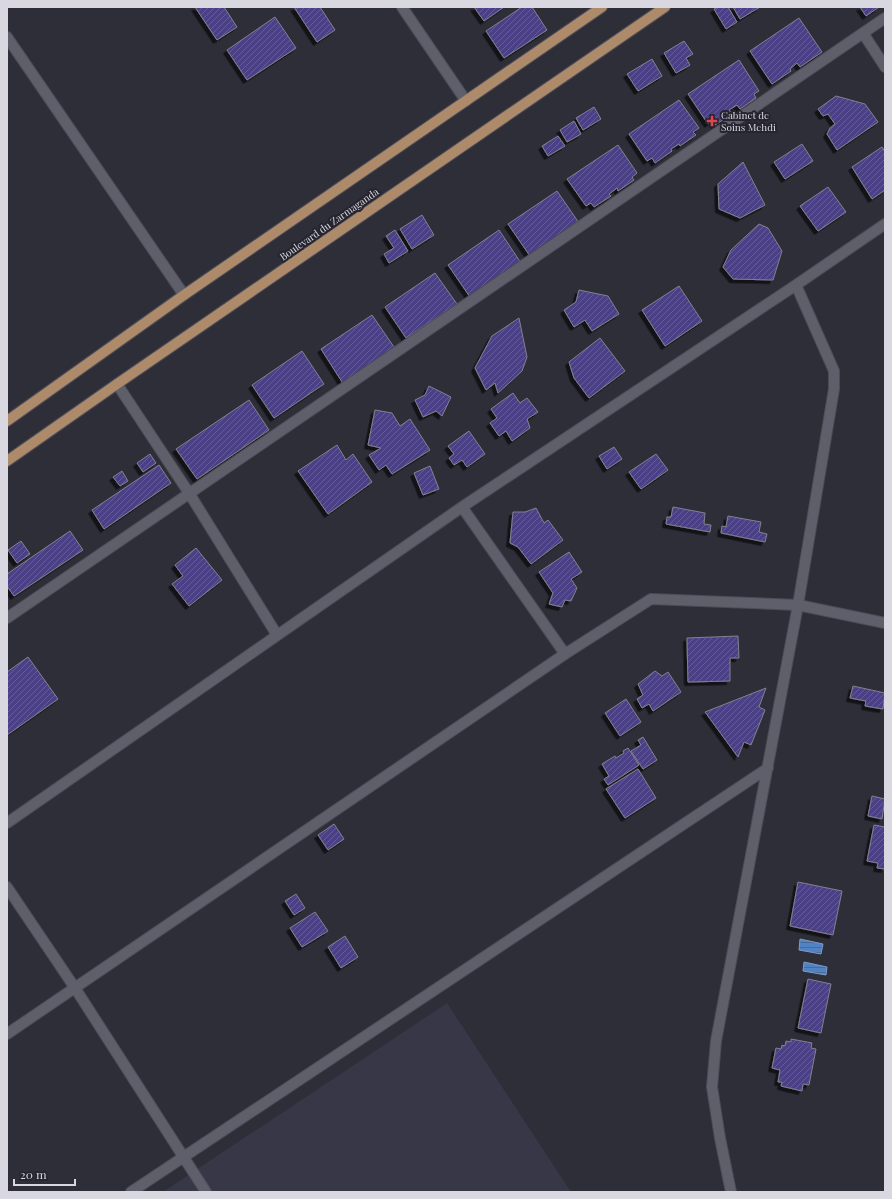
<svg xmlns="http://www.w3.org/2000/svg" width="892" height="1199" font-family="'Playfair Display',serif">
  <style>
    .built { fill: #383748 }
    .water { fill: url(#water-rules); stroke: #7a9ccb }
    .building { fill: url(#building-hatch); stroke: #81818e; filter: url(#shadow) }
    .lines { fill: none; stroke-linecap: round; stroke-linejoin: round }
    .minor-casing { stroke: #4d4c56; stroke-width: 12 }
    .major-casing { stroke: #4d4c56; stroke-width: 12 }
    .minor { stroke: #5f5f6b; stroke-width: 10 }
    .major { stroke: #ad8a6a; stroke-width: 10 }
    .health-dot { fill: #e0444e; stroke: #25242f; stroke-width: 1.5 }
    .labels { text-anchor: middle; stroke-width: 4; stroke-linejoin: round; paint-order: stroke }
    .poi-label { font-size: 10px; fill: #d9d8e0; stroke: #25242f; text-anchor: start }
    .street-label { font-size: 10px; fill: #d9d8e0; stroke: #25242f }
  </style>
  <defs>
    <pattern id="water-rules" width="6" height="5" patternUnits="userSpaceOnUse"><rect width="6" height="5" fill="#5182c2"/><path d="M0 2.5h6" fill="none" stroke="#4b6b96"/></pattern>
    <pattern id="building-hatch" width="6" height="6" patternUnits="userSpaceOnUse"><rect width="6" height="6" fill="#4b4186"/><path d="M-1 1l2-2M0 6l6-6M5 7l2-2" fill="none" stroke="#645c97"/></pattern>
    <filter id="shadow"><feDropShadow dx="-3.5" dy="3.5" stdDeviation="0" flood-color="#0009"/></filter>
  </defs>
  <rect width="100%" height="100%" fill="#2e2e39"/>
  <path class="built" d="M 447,1003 L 571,1192 L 163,1192 Z"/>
  <path class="water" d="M 800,939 L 823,944 L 821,954 L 799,950 Z
    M 804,962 L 827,967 L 826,975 L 803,971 Z"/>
  <path class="building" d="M 195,7 L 224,7 L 237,27 L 217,40 Z
    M 294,7 L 320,7 L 335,30 L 317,42 Z
    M 474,7 L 504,7 L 484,21 Z
    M 522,7 L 532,7 L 547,30 L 504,58 L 486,31 Z
    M 718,7 L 728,7 L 737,22 L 726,29 L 714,9 Z
    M 733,7 L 760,7 L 740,19 Z
    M 860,7 L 879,7 L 866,16 Z
    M 275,17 L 296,48 L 247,80 L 227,50 Z
    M 799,18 L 822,52 L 800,67 L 797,63 L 790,69 L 791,71 L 772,84 L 750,51 Z
    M 684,41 L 693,54 L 686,58 L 690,65 L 676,73 L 664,53 Z
    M 652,59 L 662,76 L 638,91 L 627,74 Z
    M 739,60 L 759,91 L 754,94 L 756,98 L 740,109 L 737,105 L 729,110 L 732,114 L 715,125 L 712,121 L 708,124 L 688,94 Z
    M 836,96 L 865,104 L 878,122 L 837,150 L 827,134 L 830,128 L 835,124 L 828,114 L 823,116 L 818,109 Z
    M 679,100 L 699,128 L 693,132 L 696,135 L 680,146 L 679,144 L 671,149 L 672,151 L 655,163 L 652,158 L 647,161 L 629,134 Z
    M 594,107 L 601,119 L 583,130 L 576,118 Z
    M 574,121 L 581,134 L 567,142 L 560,130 Z
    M 558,136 L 565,146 L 548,156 L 542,146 Z
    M 802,144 L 813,161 L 785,179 L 774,162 Z
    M 618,145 L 637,173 L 632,177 L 634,180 L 618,191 L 617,188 L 609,194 L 611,196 L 594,207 L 591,203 L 586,206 L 567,179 Z
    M 882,147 L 885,152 L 885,190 L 872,199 L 852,167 Z
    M 743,162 L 765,205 L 740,218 L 719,209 L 718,184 Z
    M 828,187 L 846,212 L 818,231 L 800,206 Z
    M 557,191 L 579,223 L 530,256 L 508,224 Z
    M 422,215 L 434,235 L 412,249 L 400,229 Z
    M 759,224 L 768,228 L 782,251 L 773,280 L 733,279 L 723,267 L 731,250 Z
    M 395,230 L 408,251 L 389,263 L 384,254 L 394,248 L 386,236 Z
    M 499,230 L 521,263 L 470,297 L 448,265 Z
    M 435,273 L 457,304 L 406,338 L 385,307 Z
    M 679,286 L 702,321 L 665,346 L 642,310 Z
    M 579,290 L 608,296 L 619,314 L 592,331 L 585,320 L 574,327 L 564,310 L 576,302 Z
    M 372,315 L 396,350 L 344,385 L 321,349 Z
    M 519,318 L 527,357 L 522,371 L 498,393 L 495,383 L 486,390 L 475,368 L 492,336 Z
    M 600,338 L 625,371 L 589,398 L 574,378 L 569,362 Z
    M 302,351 L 324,384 L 274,418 L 252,385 Z
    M 429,386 L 451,397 L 442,416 L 436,411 L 423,417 L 415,400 L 425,395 Z
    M 513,393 L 520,403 L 527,398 L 538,412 L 527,419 L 530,428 L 512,441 L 506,431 L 499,436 L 490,423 L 497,418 L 491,409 Z
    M 249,400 L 269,430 L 197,479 L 176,449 Z
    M 375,410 L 392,413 L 400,426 L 410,419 L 430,450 L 392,474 L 386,465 L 379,470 L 369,455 L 381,448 L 368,445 Z
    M 469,431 L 485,454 L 467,467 L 462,460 L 454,465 L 449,458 L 454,454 L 448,446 Z
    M 337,445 L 346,460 L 353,454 L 372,482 L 328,514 L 298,471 Z
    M 614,447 L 622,459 L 607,469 L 599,456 Z
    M 150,454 L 156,463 L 143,472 L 137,463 Z
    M 656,454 L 668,470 L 641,489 L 629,472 Z
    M 159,465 L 171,483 L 104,529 L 92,510 Z
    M 430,466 L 439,489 L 423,495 L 414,473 Z
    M 122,471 L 128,481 L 120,486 L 113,477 Z
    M 673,507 L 705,513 L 704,524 L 711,525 L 710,532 L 666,524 L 667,517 L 671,517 Z
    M 536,508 L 544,523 L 548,520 L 563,540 L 531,564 L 518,547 L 510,543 L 513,512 L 525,512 Z
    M 728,516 L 761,522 L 759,532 L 767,534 L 765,542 L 721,533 L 722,526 L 726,527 Z
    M 70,531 L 83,550 L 14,596 L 7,586 L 7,574 Z
    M 21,541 L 30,554 L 17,563 L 8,550 Z
    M 196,548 L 222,580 L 189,606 L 172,584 L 183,576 L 175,565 Z
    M 569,552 L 582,572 L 571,579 L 577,588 L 571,601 L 565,600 L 562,607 L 549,604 L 553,593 L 539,572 Z
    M 738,636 L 739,658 L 730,658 L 730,681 L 688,682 L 687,638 Z
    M 28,657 L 58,699 L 7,735 L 7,672 Z
    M 655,671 L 662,676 L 668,672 L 681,692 L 653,711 L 649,704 L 642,708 L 637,699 L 643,695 L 638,684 Z
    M 853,686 L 885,693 L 883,709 L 865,706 L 866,701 L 850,698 Z
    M 766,688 L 759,707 L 765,710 L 751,745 L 744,742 L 738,757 L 705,712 Z
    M 626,699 L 641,722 L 620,736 L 605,713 Z
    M 643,737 L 657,760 L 643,769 L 631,751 L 641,745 L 638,740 Z
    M 628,748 L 639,765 L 608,785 L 604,779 L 609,776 L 602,764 L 615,756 L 616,758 L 624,753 L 623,751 Z
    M 638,769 L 656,798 L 625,818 L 606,789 Z
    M 872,796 L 885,799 L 882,819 L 868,816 Z
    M 334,824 L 344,839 L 328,850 L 318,835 Z
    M 874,825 L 885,827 L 885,869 L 877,868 L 878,863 L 867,861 Z
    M 798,882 L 842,891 L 833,935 L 790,926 Z
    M 296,894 L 305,908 L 294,915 L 285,901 Z
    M 315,912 L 328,931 L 302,947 L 290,928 Z
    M 345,936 L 358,957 L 341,968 L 328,947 Z
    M 808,979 L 831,984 L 821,1033 L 798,1028 Z
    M 791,1039 L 812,1043 L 811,1048 L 816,1049 L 809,1085 L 803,1084 L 802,1091 L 781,1086 L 782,1082 L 778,1082 L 780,1070 L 772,1068 L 776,1048 L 781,1049 L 782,1045 L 785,1046 L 786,1041 L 791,1042 Z"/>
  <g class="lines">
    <defs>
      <path id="minor" d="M 402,7 L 466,101
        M 863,33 L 885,67
        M 7,37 L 184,295
        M 117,384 L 189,493 L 277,635
        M 462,507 L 565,654
        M 7,618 L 885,18
        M 7,823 L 462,507 L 796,285 L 885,224
        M 7,887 L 75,988 L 206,1192
        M 7,1034 L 565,654 L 651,599 L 798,605 L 885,623
        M 131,1192 L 768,768
        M 731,1192 L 720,1138 L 712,1087 L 716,1041 L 798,605 L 834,389 L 834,371 L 796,285"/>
      <path id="major" d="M 7,421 L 184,295 L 602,7
        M 7,461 L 117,384 L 665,7"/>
    </defs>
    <use href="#minor" class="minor-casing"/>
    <use href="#major" class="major-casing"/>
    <use href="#minor" class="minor"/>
    <use href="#major" class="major"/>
  </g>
  <path class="health-dot" d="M710 115h4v4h4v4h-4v4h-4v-4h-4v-4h4z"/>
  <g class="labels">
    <g class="poi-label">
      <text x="721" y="119">Cabinet de<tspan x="721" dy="12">Soins Mehdi</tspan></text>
    </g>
    <g class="street-label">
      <text transform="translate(329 224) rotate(-35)" y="4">Boulevard du Zarmaganda</text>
    </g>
  </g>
  <rect width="892" height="1199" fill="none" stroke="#d9d8e0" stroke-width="16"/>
  <path d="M14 1179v6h61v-6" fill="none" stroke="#d9d8e0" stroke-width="2"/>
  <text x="20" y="1179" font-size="12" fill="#d9d8e0" stroke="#25242f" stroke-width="3" paint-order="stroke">20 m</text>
</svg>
